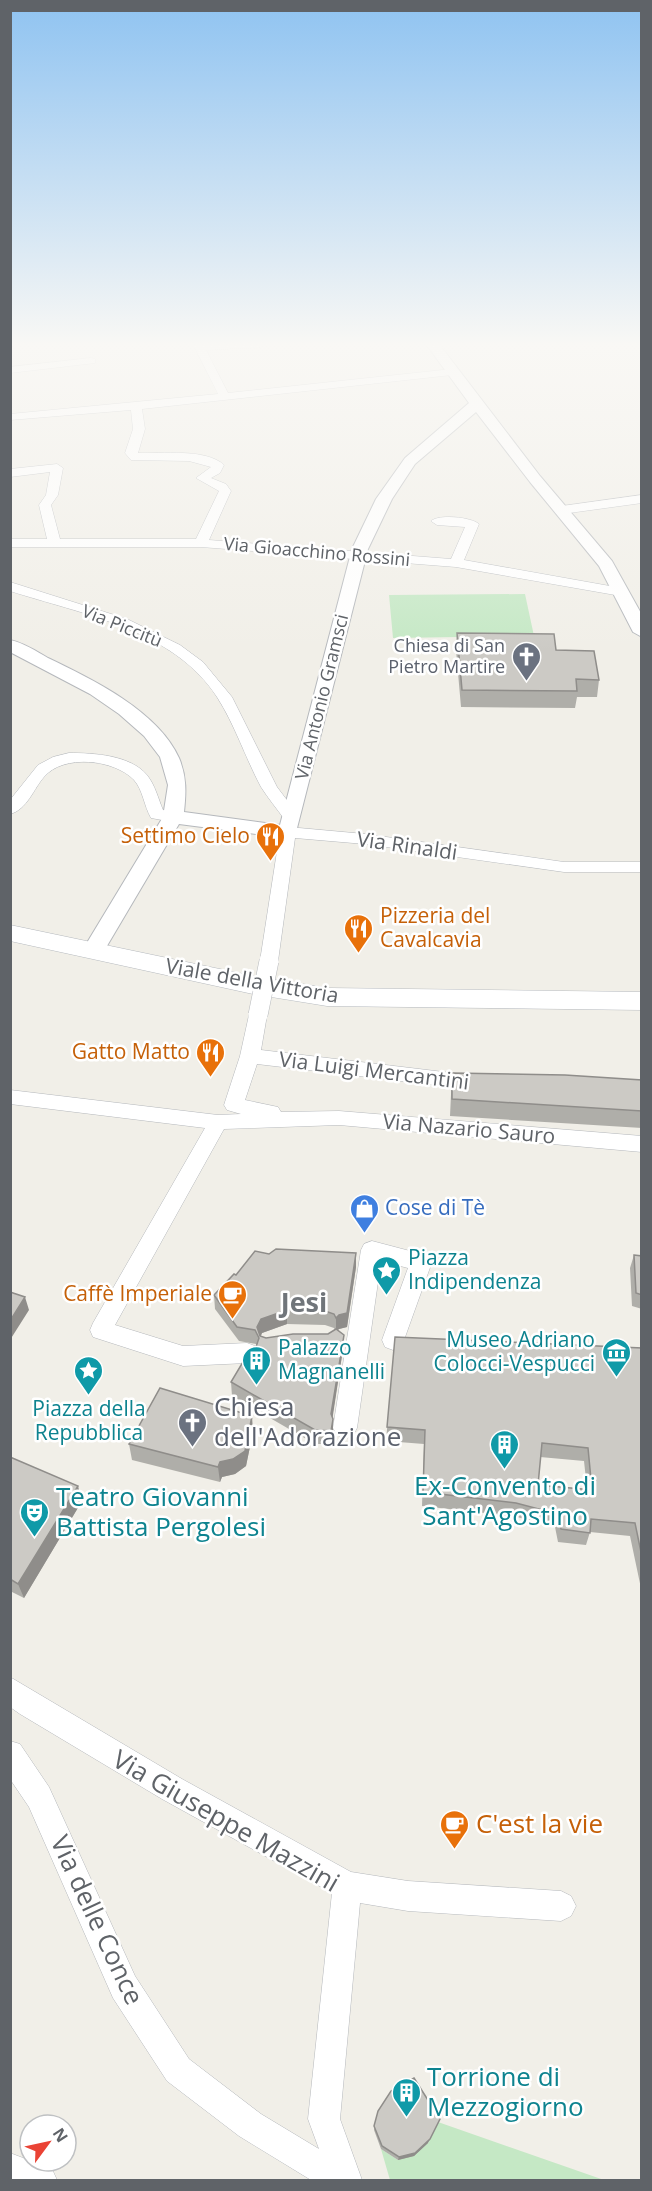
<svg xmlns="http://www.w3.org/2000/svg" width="652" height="2191" font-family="'Open Sans',sans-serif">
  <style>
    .green { fill: #c5e8c5 }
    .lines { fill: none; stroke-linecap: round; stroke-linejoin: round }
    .minor-casing { stroke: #b5b8bc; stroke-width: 1 }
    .tertiary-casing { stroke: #b5b8bc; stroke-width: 2 }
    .secondary-casing { stroke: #b6babf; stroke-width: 1 }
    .minor { fill: #fff; fill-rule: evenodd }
    .tertiary { fill: #fff; fill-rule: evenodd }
    .secondary { fill: #fff; fill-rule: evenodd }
    .minor-bridge-casing { stroke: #b5b8bc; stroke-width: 20; stroke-linecap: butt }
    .minor-bridge { stroke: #fff; stroke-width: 19 }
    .wall { fill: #afaea9; fill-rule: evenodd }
    .shaded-wall { fill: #8f8d8a }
    .building { fill: #cccac5; stroke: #8f8d8a; stroke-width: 1.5; fill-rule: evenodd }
    .labels { text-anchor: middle; stroke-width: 5; stroke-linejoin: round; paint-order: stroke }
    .far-street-label { font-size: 18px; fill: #5f6368; stroke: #fff }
    .far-worship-label { font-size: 18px; fill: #5b616d; stroke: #fff; text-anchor: end }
    .food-label { font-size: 21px; fill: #c56008; stroke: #fff; text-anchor: end }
    .street-label { font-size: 21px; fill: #5f6368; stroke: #fff }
    .shop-label { font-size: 21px; fill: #366cbe; stroke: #fff; text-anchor: start }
    .culture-label { font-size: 21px; fill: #0d838f; stroke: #fff; text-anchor: start }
    .near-worship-label { font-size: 26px; fill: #5b616d; stroke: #fff; text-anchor: start }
    .near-culture-label { font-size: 26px; fill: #0d838f; stroke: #fff; text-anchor: start }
    .near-street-label { font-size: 26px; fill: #5f6368; stroke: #fff }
    .near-food-label { font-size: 26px; fill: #c56008; stroke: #fff; text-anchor: start }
    .district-label { font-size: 27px; font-weight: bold; fill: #70757a; stroke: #fff }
  </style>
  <rect width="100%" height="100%" fill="#f1efe8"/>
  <path class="green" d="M 525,594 L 534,636 L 393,638 L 389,595 Z
    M 438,2122 L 604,2180 L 390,2180 L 381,2149 L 398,2160 L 428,2143 Z"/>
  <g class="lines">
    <defs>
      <path id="minor" d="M 193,344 L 266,344 L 261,347 L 206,350 L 228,393 L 452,369 L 457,372 L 452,375 L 142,409 L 145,429 L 138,453 C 161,454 206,448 224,465 L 220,473 L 211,478 L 226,484 L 231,491 L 209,540 L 451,559 L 465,527 L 437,525 L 431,521 C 439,514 471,517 479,524 L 464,560 L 621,588 L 628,592 L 621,596 L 456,567 L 201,547 L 10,547 L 10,539 L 47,539 L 39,505 L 46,495 L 50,472 L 10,477 L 10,469 L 57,464 L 63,468 L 58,495 L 51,505 L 60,539 L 196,539 L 219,491 L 196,478 L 211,467 L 189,461 L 131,460 L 125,453 L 133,429 L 131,410 L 10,420 L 10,414 L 218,394 Z
        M 91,358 L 95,359 L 95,363 L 10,373 L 10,367 Z
        M 642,495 L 642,503 L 562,514 L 556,510 L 562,506 Z
        M 10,582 L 127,619 L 180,645 L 203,662 L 232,697 L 277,787 L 299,816 L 297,820 L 285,820 C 277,809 268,798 261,787 C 245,757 235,725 217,697 C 173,629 81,614 10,591 Z
        M 69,753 C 94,753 130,755 147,775 C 155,785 158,798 163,810 L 179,813 L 181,817 L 173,822 L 151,818 C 144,806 143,790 134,780 C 114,759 63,754 44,777 C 34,788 27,810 10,814 L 10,800 L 38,765 L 53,757 Z
        M 288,827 L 365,834 L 564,862 L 642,862 L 642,872 L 564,872 L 365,844 L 295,838 L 278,961 L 275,965 L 263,965 L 260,961 L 280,832 Z
        M 258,1008 L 265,1010 L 267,1015 L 261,1050 L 477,1076 L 484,1078 L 487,1083 L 484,1088 L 477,1090 L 257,1064 L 245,1100 L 278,1107 L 281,1112 L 339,1111 L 642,1136 L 642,1152 L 339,1125 L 224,1129 L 115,1325 L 183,1346 L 247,1343 L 255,1346 L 258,1353 L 255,1360 L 247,1363 L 183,1366 L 93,1337 L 90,1330 L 93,1323 L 205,1128 L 10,1104 L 10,1090 L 218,1115 L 241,1114 L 227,1110 L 224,1105 L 240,1056 L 249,1015 L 251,1010 Z
        M 372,1241 L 429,1256 L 432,1262 L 404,1340 L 401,1347 L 393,1350 L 385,1347 L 382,1340 L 408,1268 L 381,1261 L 357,1428 L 353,1435 L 345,1439 L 337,1435 L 333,1428 L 361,1250 L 364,1244 Z
        M 10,1677 L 182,1779 L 351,1872 L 408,1881 L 561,1891 L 571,1896 L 576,1906 L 571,1916 L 561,1921 L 408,1911 L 360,1903 L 340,2119 L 362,2180 L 311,2180 L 239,2136 L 167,2081 L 113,1998 L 29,1807 L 10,1779 L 10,1741 L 20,1744 L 49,1787 L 135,1976 L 189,2059 L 261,2114 L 319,2149 L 308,2119 L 332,1893 L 162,1799 L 20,1714 L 10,1707 Z
        M 10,2153 L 52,2169 L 57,2180 L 10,2180 Z"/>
      <path id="tertiary" d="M 426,344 L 439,344 L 540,476 L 612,561 L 642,615 L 642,637 L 633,632 L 599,566 L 530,482 L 476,412 L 415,464 L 392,499 L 368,549 L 295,836 L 288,838 L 179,824 L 101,956 L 93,958 L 85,956 L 82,951 L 163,817 L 168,785 L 160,757 L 144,736 L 119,714 L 90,694 L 10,652 L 10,640 C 24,643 36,651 48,658 C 92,679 158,711 179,758 C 187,777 186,793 184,812 L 280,825 L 352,549 L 376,499 L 405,458 L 469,403 Z"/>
      <path id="secondary" d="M 10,925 L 253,976 L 327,988 L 642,992 L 642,1010 L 327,1006 L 253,994 L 10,941 Z"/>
    </defs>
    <use href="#minor" class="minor-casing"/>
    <use href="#tertiary" class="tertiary-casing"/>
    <use href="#secondary" class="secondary-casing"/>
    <use href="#minor" class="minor"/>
    <use href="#tertiary" class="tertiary"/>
    <use href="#secondary" class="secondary"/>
    <defs>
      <path id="minor-bridge" d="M 258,1015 L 269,961"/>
    </defs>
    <use href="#minor-bridge" class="minor-bridge-casing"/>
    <use href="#minor-bridge" class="minor-bridge"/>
  </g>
  <path class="wall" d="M 457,633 L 556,650 L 599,680 L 597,697 L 577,697 L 575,708 L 461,707 L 456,650 Z
    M 452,1073 L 642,1080 L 642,1128 L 450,1116 Z
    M 269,1254 L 356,1267 L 347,1327 L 339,1329 L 337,1330 L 344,1335 L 343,1349 L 332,1418 L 333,1432 L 331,1444 L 315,1444 L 232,1396 L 231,1382 L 257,1346 L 256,1344 L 239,1341 L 215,1309 L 214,1295 L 236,1275 ZM 287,1324 L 325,1325 L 334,1328 L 335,1330 L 328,1334 L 266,1338 L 261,1336 L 262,1333 Z
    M 634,1255 L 642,1256 L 642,1309 L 632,1306 L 630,1268 Z
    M 395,1337 L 642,1348 L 642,1593 L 630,1536 L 590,1532 L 586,1545 L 558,1542 L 555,1527 L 513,1516 L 422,1506 L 424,1444 L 386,1441 ZM 540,1457 L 584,1461 L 587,1489 L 538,1485 Z
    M 253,1432 L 246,1466 L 235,1474 L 222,1477 L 220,1482 L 132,1460 L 129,1444 Z
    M 10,1457 L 82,1501 L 24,1598 L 10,1591 Z
    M 378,2111 L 428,2143 L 414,2156 L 398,2160 L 381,2149 L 374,2130 Z"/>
  <path class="shaded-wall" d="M 356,1253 L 356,1267 L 347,1327 L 339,1329 L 336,1332 L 336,1318 Z
    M 25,1297 L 29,1310 L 10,1340 L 10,1321 Z
    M 287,1310 L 287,1324 L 262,1333 L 259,1339 L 257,1327 L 261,1319 Z
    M 344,1335 L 343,1349 L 331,1428 L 331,1414 Z
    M 252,1416 L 253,1432 L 246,1466 L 235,1474 L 222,1477 L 220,1482 L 218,1467 L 220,1462 Z
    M 333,1419 L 333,1432 L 331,1444 L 331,1431 Z
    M 78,1486 L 82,1501 L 24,1598 L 18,1584 Z
    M 440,2119 L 428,2143 L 414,2156 L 398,2160 L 399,2157 Z"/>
  <path class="building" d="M 457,633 L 554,634 L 556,650 L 594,651 L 599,680 L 576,679 L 577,691 L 462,690 Z
    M 452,1073 L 565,1075 L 642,1080 L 642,1111 L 452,1099 Z
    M 276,1249 L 356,1253 L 347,1313 L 339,1315 L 336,1318 L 334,1314 L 325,1311 L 287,1310 L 261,1319 L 257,1327 L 260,1336 L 266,1338 L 293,1334 L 328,1334 L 336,1329 L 344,1335 L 331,1414 L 333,1419 L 331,1431 L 315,1430 L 231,1382 L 250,1350 L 256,1347 L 259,1338 L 255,1330 L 237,1327 L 214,1295 L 234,1274 L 236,1275 L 255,1251 L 269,1254 Z
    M 634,1255 L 642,1256 L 642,1295 L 636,1293 Z
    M 10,1292 L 25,1297 L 10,1321 Z
    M 395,1337 L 642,1348 L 642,1557 L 635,1523 L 591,1519 L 590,1533 L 561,1529 L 558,1514 L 516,1503 L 423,1492 L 425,1430 L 387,1427 ZM 542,1443 L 588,1448 L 592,1490 L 538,1485 Z
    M 160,1388 L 252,1416 L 245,1451 L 233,1459 L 220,1462 L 218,1467 L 129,1444 Z
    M 10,1457 L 78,1486 L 18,1584 L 10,1579 Z
    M 414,2078 L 440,2119 L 430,2139 L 415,2153 L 399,2157 L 382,2146 L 374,2126 L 378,2111 L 391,2091 Z"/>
  <linearGradient id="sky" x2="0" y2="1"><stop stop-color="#8fc3f1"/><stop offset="0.53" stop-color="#f9f8f5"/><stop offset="1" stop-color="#f9f8f5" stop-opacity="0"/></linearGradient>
  <rect width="652" height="651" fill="url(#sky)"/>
  <defs>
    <symbol id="church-pin" viewBox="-11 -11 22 30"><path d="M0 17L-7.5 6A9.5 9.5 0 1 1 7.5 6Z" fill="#6b7280" stroke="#fff"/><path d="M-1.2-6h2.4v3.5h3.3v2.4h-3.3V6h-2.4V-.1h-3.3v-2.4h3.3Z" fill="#fff"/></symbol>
    <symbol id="restaurant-pin" viewBox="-11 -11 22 30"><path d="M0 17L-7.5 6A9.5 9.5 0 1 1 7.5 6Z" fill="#e8710a" stroke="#fff"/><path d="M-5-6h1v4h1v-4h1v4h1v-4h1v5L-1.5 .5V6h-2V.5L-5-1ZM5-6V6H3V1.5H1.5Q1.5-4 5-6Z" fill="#fff"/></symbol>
    <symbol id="shop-pin" viewBox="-11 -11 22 30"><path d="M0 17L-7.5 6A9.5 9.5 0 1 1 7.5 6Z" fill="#3f7fe0" stroke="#fff"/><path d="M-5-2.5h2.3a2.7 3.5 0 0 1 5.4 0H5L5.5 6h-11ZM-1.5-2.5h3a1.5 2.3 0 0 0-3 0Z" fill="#fff"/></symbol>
    <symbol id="sight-pin" viewBox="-11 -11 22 30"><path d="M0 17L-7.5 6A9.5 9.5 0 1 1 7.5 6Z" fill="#0f9aa8" stroke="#fff"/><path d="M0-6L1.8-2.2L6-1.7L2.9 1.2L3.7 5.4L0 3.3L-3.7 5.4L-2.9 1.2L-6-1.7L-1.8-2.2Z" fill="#fff"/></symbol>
    <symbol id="cafe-pin" viewBox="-11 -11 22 30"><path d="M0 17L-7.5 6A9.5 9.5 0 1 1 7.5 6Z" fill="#e8710a" stroke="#fff"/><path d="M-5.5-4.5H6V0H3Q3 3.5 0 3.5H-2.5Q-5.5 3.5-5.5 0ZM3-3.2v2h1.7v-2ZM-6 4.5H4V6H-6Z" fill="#fff"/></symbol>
    <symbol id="museum-pin" viewBox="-11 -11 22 30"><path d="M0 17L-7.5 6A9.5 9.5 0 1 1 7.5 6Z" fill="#0f9aa8" stroke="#fff"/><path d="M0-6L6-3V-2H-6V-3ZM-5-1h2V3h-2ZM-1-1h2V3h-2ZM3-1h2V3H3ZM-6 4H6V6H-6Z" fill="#fff"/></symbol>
    <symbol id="building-pin" viewBox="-11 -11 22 30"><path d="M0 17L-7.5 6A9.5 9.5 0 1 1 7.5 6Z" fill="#0f9aa8" stroke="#fff"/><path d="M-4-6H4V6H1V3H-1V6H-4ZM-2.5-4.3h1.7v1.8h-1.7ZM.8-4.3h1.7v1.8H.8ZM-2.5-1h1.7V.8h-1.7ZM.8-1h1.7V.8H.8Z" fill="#fff"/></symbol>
    <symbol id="theatre-pin" viewBox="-11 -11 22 30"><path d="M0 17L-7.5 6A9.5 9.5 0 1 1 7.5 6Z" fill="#0f9aa8" stroke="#fff"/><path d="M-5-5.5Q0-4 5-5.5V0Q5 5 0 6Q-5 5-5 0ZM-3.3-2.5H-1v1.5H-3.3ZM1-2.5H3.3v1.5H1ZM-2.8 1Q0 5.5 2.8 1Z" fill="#fff"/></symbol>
  </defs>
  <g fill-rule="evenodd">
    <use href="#church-pin" x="510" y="640" width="33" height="45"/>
    <use href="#restaurant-pin" x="254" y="820" width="33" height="45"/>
    <use href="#restaurant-pin" x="342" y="912" width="33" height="45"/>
    <use href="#restaurant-pin" x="194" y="1036" width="33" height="45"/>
    <use href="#shop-pin" x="348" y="1192" width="33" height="45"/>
    <use href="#sight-pin" x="370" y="1254" width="33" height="45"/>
    <use href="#cafe-pin" x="216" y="1278" width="33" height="45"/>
    <use href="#museum-pin" x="600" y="1336" width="33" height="45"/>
    <use href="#building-pin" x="240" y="1344" width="33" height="45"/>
    <use href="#sight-pin" x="72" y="1354" width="33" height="45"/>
    <use href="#church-pin" x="176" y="1406" width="33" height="45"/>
    <use href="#building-pin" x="488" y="1428" width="33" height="45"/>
    <use href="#theatre-pin" x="18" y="1496" width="33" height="45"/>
    <use href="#cafe-pin" x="438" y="1808" width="33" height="45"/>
    <use href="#building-pin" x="390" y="2076" width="33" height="45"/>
  </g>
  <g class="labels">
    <g class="far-street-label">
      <text transform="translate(317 552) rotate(5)" y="6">Via Gioacchino Rossini</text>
      <text transform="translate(122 626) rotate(22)" y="6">Via Piccitù</text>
      <text transform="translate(322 697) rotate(-76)" y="6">Via Antonio Gramsci</text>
    </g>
    <g class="far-worship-label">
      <text x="505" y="652">Chiesa di San<tspan x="505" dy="21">Pietro Martire</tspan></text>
    </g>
    <g class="food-label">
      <text x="250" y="843">Settimo Cielo</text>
      <text x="380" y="923" text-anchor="start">Pizzeria del<tspan x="380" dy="24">Cavalcavia</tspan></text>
      <text x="190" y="1059">Gatto Matto</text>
      <text x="212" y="1301">Caffè Imperiale</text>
    </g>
    <g class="street-label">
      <text transform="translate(407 846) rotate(8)" y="7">Via Rinaldi</text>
      <text transform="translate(252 981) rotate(10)" y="7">Viale della Vittoria</text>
      <text transform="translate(374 1071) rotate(7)" y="7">Via Luigi Mercantini</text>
      <text transform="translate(469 1129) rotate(5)" y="7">Via Nazario Sauro</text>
    </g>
    <g class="shop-label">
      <text x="385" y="1215">Cose di Tè</text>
    </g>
    <g class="culture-label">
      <text x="408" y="1265">Piazza<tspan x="408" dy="24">Indipendenza</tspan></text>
      <text x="595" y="1347" text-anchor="end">Museo Adriano<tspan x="595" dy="24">Colocci-Vespucci</tspan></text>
      <text x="278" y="1355">Palazzo<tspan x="278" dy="24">Magnanelli</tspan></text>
      <text x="89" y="1416" text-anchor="middle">Piazza della<tspan x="89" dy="24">Repubblica</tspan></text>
    </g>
    <g class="near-worship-label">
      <text x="214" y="1416">Chiesa<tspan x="214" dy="30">dell'Adorazione</tspan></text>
    </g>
    <g class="near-culture-label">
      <text x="505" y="1495" text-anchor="middle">Ex-Convento di<tspan x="505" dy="30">Sant'Agostino</tspan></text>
      <text x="56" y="1506">Teatro Giovanni<tspan x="56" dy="30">Battista Pergolesi</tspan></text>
      <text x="427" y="2086">Torrione di<tspan x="427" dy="30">Mezzogiorno</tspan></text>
    </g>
    <g class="near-street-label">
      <text transform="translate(226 1821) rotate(30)" y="9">Via Giuseppe Mazzini</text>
      <text transform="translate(97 1920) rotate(65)" y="9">Via delle Conce</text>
    </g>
    <g class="near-food-label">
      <text x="476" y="1833">C'est la vie</text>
    </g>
    <g class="district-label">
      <text x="304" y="1312">Jesi</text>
    </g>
  </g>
  <rect width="652" height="2191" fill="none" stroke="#5f6368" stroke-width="24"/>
  <g transform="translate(48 2143) rotate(57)"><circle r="28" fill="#ffffff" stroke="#bfc1c3" stroke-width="1.5"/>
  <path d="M0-4.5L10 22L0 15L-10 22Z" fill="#ea4335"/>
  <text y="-9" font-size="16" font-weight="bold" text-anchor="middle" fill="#5f6368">N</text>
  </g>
</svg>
